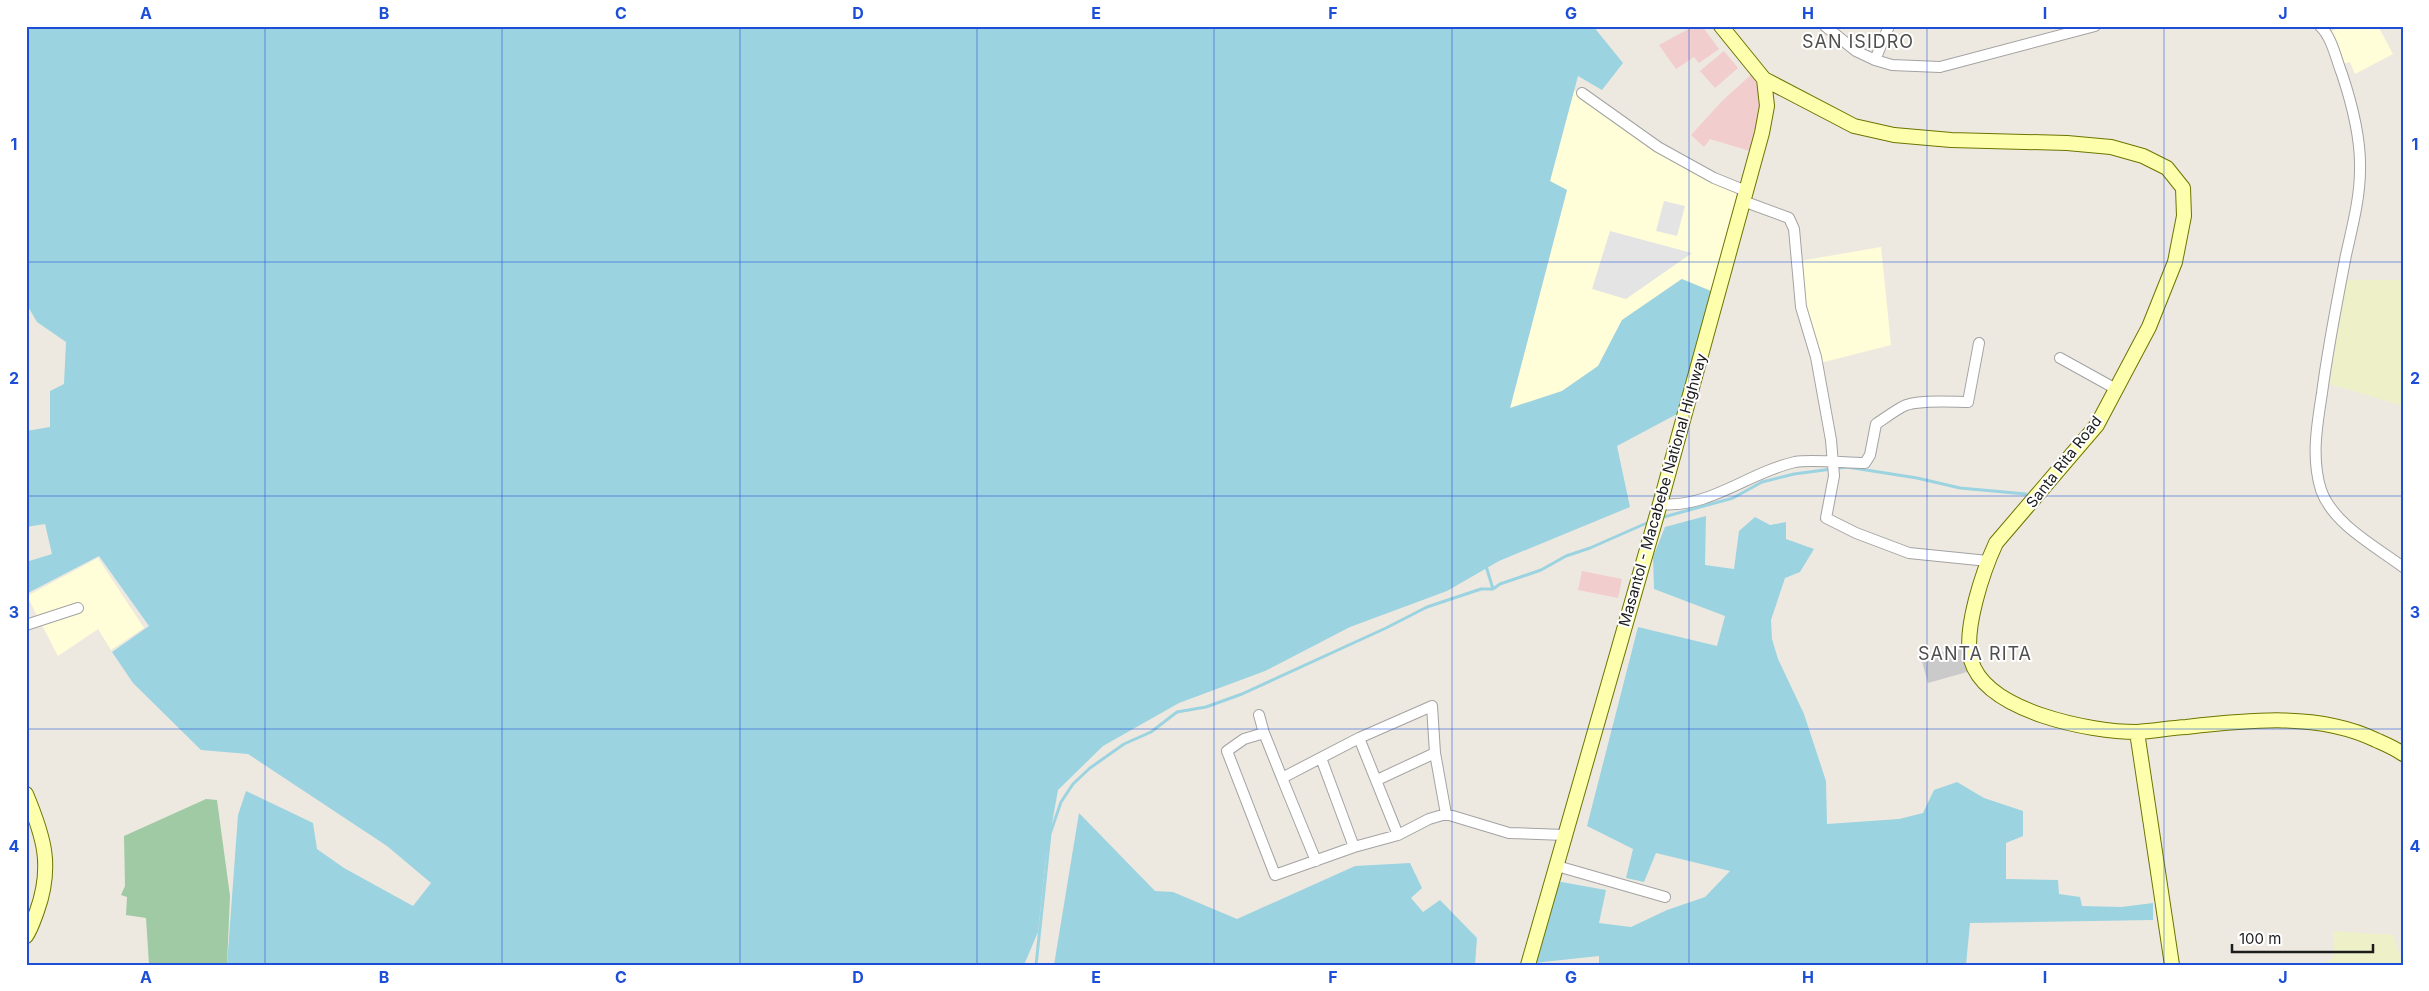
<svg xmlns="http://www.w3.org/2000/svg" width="2429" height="991" font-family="Inter,sans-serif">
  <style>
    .commercial { fill: #f2cdcd }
    .education { fill: #fffed8 }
    .religious { fill: #cacaca }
    .farmland { fill: #eef0c8 }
    .cemetery { fill: #9fcaa4 }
    .parking { fill: #e4e4e4 }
    .water { fill: #9bd3e1 }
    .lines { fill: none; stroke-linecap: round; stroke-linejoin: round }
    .stream { stroke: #9bd3e1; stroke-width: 3 }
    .street-casing { stroke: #a3a3a3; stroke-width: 12 }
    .secondary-casing { stroke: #6c7500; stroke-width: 16 }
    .street { stroke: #fff; stroke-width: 10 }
    .secondary { stroke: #fdffad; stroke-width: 14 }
    .grid { fill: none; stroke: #1d4ed8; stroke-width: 1; stroke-opacity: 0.55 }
    .labels { text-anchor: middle; stroke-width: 4; stroke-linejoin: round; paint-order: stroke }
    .street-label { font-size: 15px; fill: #1c1c1c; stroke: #fff }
    .quarter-label { font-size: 18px; letter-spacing: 1px; fill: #4f4f4f; stroke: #fff }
    .neatline { fill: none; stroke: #1d4ed8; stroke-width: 2 }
    .grid-label { font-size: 16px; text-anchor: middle; font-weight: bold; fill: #1d4ed8 }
  </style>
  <rect width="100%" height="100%" fill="#eee9e0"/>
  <path class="commercial" d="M 1694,26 L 1702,26 L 1719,49 L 1699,63 L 1694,57 L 1676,69 L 1659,45 Z
    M 1724,51 L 1738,68 L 1715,88 L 1700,71 Z
    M 1752,74 L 1762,97 L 1753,152 L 1710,139 L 1704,147 L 1691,135 L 1723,100 Z
    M 1582,571 L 1622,579 L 1618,598 L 1578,590 Z"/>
  <path class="education" d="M 2341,26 L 2378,26 L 2393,54 L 2355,74 L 2350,62 L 2342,64 L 2329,33 Z
    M 1574,90 L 1665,156 L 1737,192 L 1726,252 L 1711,291 L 1681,279 L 1622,320 L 1598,366 L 1562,391 L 1510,408 L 1567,190 L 1550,181 Z
    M 1881,247 L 1891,345 L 1820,363 L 1804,312 L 1800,261 Z
    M 98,558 L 144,628 L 111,650 L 98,629 L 58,656 L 27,596 Z"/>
  <path class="religious" d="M 1960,647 L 1967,672 L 1928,683 L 1921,658 Z"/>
  <path class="farmland" d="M 2345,280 L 2403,280 L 2403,406 L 2330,384 Z
    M 2333,931 L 2393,935 L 2400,956 L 2403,957 L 2403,965 L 2324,965 L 2333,957 Z"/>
  <path class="cemetery" d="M 206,799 L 217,800 L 230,896 L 227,965 L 149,965 L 146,918 L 126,915 L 127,897 L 121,895 L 125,886 L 124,836 Z"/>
  <path class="parking" d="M 1664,201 L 1685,206 L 1677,236 L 1656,231 Z
    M 1610,231 L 1692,253 L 1626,299 L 1592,289 Z"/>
  <path class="water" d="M 26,26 L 1593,26 L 1623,63 L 1602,90 L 1578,76 L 1550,181 L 1567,190 L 1510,408 L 1562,391 L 1598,366 L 1622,320 L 1682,279 L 1711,291 L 1677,414 L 1617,446 L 1630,507 L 1499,561 L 1447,591 L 1350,627 L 1265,671 L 1179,703 L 1103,746 L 1058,790 L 1046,857 L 1038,932 L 1024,965 L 227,965 L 238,815 L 246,791 L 313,823 L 317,849 L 344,868 L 413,906 L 431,883 L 387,846 L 248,754 L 201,750 L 133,683 L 112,652 L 149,626 L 99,556 L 26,594 L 26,562 L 52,554 L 45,524 L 26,527 L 26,431 L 50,427 L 50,391 L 64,384 L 66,342 L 37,322 L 26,303 Z
    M 1706,516 L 1705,565 L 1734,569 L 1739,531 L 1755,517 L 1770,525 L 1786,522 L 1786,539 L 1814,549 L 1800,572 L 1785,578 L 1771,620 L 1772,639 L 1778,659 L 1804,714 L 1826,781 L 1827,824 L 1899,819 L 1923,813 L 1934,790 L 1957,782 L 1984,798 L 2023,811 L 2023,836 L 2006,843 L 2006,879 L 2058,880 L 2059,894 L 2080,897 L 2082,906 L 2121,907 L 2153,903 L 2153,920 L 1970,923 L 1966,965 L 1599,965 L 1599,956 L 1534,963 L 1556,881 L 1606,890 L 1599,923 L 1631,927 L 1667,910 L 1705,897 L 1730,871 L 1656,853 L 1644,882 L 1626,878 L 1633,849 L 1587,826 L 1638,627 L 1717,646 L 1725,616 L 1654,589 L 1653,557 L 1665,527 Z
    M 1079,813 L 1155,891 L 1173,892 L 1237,919 L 1355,866 L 1410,863 L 1422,888 L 1411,898 L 1423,912 L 1440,900 L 1477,938 L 1475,965 L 1054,965 Z"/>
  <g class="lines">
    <path class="stream" d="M 1660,518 L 1733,498 L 1762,482 L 1794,474 L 1847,467 L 1917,478 L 1960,488 L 2026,494
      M 1486,566 L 1493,589
      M 1036,965 L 1050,834 L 1061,802 L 1073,784 L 1090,768 L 1124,744 L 1151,732 L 1177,712 L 1206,707 L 1242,694 L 1386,628 L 1427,607 L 1481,589 L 1493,589 L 1500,584 L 1541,570 L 1566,556 L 1590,548 L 1649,522"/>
    <defs>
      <path id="street" d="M 1825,26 L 1856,51 L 1875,60 L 1892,65 L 1940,67 L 2095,26
        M 2320,26 C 2332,37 2336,59 2342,74 C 2352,104 2361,138 2360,170 C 2360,198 2352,228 2346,255 C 2337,301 2328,347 2322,393 C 2317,425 2311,458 2321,490 C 2333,524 2375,546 2403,567
        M 1875,60 L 1889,26
        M 1582,93 L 1658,147 L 1714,178 L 1746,191
        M 1743,201 L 1789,218 L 1794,229 L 1801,307 L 1816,357 L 1831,440 L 1834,476 L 1826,518 L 1856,533 L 1909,553 L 1988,561
        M 2060,358 L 2116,389
        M 1660,504 C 1709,509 1749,472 1795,462 C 1812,459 1846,463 1865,463 L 1870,455 L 1876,424 C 1885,418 1893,412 1902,407 C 1915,399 1953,402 1968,402 L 1979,343
        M 26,625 L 78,608
        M 1259,715 L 1264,733
        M 1359,738 L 1398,835
        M 1321,758 L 1354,847
        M 1282,778 L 1316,861
        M 1377,780 L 1435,753
        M 1446,814 L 1435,753 L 1432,706 L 1359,738 L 1282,778 L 1264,733 L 1244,739 L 1227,751 L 1275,875 L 1354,847 L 1398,835 L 1429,819 L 1446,814 L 1509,833 L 1565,835
        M 1557,866 L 1665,897"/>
      <path id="secondary" d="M 1764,79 L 1854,126 L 1894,135 L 1951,140 L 2067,143 L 2111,147 L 2143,156 L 2167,168 L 2183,188 L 2184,216 L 2175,262 L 2149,327 L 2097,425 L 1996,543 C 1983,571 1963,630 1971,660 C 1986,712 2091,732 2137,732 C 2153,731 2170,728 2186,727 C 2248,720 2318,712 2376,740 C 2385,744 2395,748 2403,754
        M 2137,732 L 2172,965
        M 26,794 C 44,837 53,866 37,911 C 34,919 31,929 26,936
        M 1528,965 L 1660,504 L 1762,133 L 1767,106 L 1764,79 L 1721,26"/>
    </defs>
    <use href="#street" class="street-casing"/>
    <use href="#secondary" class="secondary-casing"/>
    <use href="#street" class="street"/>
    <use href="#secondary" class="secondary"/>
  </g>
  <path class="grid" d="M 265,26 L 265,965M 502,26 L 502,965M 740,26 L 740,965M 977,26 L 977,965M 1214,26 L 1214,965M 1452,26 L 1452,965M 1689,26 L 1689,965M 1927,26 L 1927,965M 2164,26 L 2164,965M 26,262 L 2403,262M 26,496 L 2403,496M 26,729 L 2403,729"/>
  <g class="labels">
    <g class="street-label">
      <text transform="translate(2064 462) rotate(-52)" y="5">Santa Rita Road</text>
      <text transform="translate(1663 490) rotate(-74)" y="5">Masantol - Macabebe National Highway</text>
    </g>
    <g class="quarter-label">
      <text x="1858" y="48">SAN ISIDRO</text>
      <text x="1975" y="660">SANTA RITA</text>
    </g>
  </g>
  <rect width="2429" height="991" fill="none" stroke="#ffffff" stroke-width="55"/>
  <path d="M2232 944v8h141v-8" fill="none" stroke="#1c1c1c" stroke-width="2.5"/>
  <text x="2239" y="944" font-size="15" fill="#1c1c1c" stroke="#ffffff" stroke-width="4" paint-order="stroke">100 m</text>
  <rect x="28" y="28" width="2374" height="936" class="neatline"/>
  <g class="grid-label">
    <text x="146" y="19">A</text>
    <text x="384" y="19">B</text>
    <text x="621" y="19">C</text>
    <text x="858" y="19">D</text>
    <text x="1096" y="19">E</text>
    <text x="1333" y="19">F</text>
    <text x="1571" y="19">G</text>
    <text x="1808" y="19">H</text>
    <text x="2045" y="19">I</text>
    <text x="2283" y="19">J</text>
    <text x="14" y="150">1</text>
    <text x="2415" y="150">1</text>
    <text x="14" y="384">2</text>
    <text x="2415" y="384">2</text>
    <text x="14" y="618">3</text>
    <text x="2415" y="618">3</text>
    <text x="14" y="852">4</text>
    <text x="2415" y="852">4</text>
    <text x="146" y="983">A</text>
    <text x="384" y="983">B</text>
    <text x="621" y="983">C</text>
    <text x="858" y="983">D</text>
    <text x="1096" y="983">E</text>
    <text x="1333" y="983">F</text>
    <text x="1571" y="983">G</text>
    <text x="1808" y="983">H</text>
    <text x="2045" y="983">I</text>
    <text x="2283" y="983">J</text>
  </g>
</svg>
